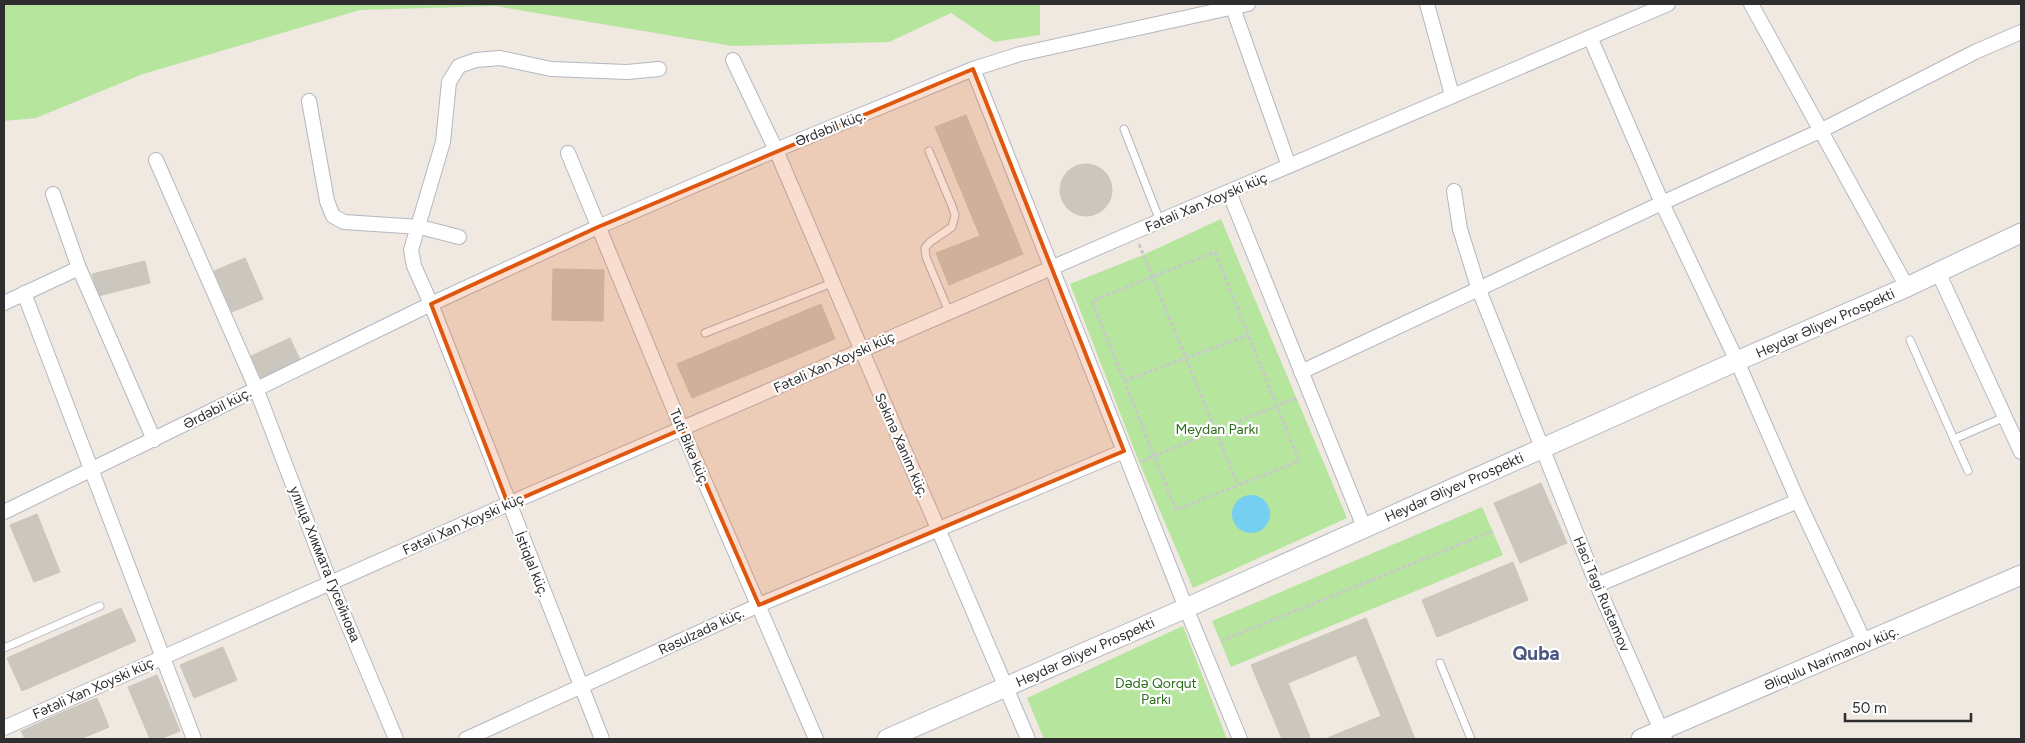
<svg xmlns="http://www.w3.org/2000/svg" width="2025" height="743" font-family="Figtree,sans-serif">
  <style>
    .green { fill: #b6e59e }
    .water { fill: #75cff0 }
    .building { fill: #cbc7bf; stroke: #cbc5ba }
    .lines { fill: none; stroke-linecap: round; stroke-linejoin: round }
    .lane-casing { stroke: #b4b7c1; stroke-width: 9 }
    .street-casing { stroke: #b4b7c1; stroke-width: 16 }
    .secondary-casing { stroke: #b4b7c1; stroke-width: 21 }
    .path { stroke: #c9c9c9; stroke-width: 3; stroke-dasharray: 4 2.5; stroke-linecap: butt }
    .lane { stroke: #fff; stroke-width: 7 }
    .street { stroke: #fff; stroke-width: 14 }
    .secondary { stroke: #fff; stroke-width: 19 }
    .marked { fill: #df570e; fill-opacity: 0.2; stroke: #df570e; stroke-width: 4; stroke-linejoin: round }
    .labels { text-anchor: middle; stroke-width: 4.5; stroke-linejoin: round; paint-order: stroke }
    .street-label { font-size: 14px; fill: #2e2e2e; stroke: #fff }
    .park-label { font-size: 14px; fill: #2c6e1b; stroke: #fff }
    .district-label { font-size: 19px; font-weight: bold; fill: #4d5680; stroke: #fff }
  </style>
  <rect width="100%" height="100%" fill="#efe9e1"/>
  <path class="green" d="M 4,4 L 1040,4 L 1040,35 L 994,42 L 951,13 L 889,42 L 732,46 L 495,6 L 360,10 L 143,74 L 36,118 L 4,121 Z
    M 1221,219 L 1347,518 L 1193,588 L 1139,462 L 1070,284 L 1143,255 Z
    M 1482,507 L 1503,555 L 1231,667 L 1212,621 Z
    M 1183,626 L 1227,739 L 1044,739 L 1027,698 Z"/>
  <path class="water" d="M1232 514a19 19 0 1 1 38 0a19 19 0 1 1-38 0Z"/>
  <path class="building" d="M 966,115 L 1023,254 L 949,285 L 936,253 L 980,236 L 935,127 Z
    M1060 190a26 26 0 1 1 52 0a26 26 0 1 1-52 0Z
    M 245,258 L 263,299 L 232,312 L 214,271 Z
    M 145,261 L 150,283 L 98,296 L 92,274 Z
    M 553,269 L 604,270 L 603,321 L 552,320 Z
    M 821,304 L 835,339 L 692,398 L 677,364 Z
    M 290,338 L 300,360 L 261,378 L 251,356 Z
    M 1541,483 L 1567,543 L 1520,563 L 1494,503 Z
    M 37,514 L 60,572 L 34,582 L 10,525 Z
    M 1513,562 L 1528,600 L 1437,637 L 1422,600 Z
    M 121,608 L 136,641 L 22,691 L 7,658 Z
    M 1366,618 L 1415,739 L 1325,739 L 1381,716 L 1356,655 L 1288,683 L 1310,737 L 1306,739 L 1282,739 L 1251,665 Z
    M 223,647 L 237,680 L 194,698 L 180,665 Z
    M 157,675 L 180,731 L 160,739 L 150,739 L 128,687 Z
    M 97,698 L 109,727 L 90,735 L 77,706 Z
    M 77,706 L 90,735 L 79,739 L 67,739 L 56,715 Z
    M 56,715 L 67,739 L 46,739 L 39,723 Z
    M 39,723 L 46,739 L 25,739 L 21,731 Z"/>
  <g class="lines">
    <defs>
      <path id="lane" d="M 1124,129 L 1160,221
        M 929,151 L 952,206 L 955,215 L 952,227 L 930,242 L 925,248 L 926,257 L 949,312
        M 705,333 L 832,283
        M 1910,340 L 1968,471
        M 1954,439 L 2005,417
        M 4,648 L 100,606
        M 1440,663 L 1471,739"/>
      <path id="street" d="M 1427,4 L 1452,95
        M 1751,4 L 1907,287
        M 1233,8 L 1289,166
        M 1590,37 L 1662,203 L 1737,361 L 1798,501 L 1865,643
        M 733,60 L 776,150 L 1028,739
        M 973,69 L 1186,608 L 1240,739
        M 309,101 L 327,201 L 333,216 L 344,222 L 420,227 L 459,237
        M 568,153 L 682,429 L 816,739
        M 156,160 L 256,388 L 330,582 L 396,739
        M 1454,191 L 1460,229 L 1479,290 L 1597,585 L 1665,739
        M 1229,192 L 1364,527
        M 53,194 L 79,268 L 154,440
        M 1938,272 L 2021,452
        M 24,293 L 194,739
        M 4,303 L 79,268
        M 1301,372 L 1662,203 L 1822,130 L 1975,52 L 2021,32
        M 4,512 L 431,304 L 598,227 L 776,150 L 973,69 L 1020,54 L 1248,4
        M 1597,585 L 1798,501
        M 4,728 L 508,504 L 1134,232 L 1668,4
        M 466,739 L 759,605 L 1124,451
        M 602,739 L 431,304 L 414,266 L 411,250 L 443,142 L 449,82 L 459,66 L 476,60 L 500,58 L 551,69 L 627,72 L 659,69"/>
      <path id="secondary" d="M 887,739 L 1186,608 L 1737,361 L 1907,287 L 2021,233
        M 1641,739 L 2021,575"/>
    </defs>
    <use href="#lane" class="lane-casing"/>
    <use href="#street" class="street-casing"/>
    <use href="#secondary" class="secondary-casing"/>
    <path class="path" d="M 1139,244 L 1238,485
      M 1215,252 L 1299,461 L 1176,510 L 1092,301 Z
      M 1124,381 L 1248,335
      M 1142,461 L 1296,398
      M 1221,641 L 1493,531"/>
    <use href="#lane" class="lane"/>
    <use href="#street" class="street"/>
    <use href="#secondary" class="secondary"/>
  </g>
  <path class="marked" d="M 973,69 L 1124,451 L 759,605 L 682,429 L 508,504 L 431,304 L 598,227 Z"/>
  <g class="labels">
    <g class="street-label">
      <text transform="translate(830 128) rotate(-22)" y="5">Ərdəbil küç.</text>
      <text transform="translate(1206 202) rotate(-23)" y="5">Fətəli Xan Xoyski küç</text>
      <text transform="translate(1825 323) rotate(-24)" y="5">Heydər Əliyev Prospekti</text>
      <text transform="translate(834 362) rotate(-24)" y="5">Fətəli Xan Xoyski küç</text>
      <text transform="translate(217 408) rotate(-27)" y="5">Ərdəbil küç.</text>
      <text transform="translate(902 445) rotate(66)" y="5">Səkinə Xanim küç.</text>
      <text transform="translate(690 447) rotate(67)" y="5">Tuti Bikə küç.</text>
      <text transform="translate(1454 487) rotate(-24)" y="5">Heydər Əliyev Prospekti</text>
      <text transform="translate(463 524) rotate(-24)" y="5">Fətəli Xan Xoyski küç</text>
      <text transform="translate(325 564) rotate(68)" y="5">улица Хикмата Гусейнова</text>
      <text transform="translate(532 564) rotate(68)" y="5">İstiqlal küç.</text>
      <text transform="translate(1602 594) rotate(67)" y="5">Haci Tagi Rustamov</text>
      <text transform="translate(701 631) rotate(-25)" y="5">Rəsulzadə küç.</text>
      <text transform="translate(1085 652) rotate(-24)" y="5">Heydər Əliyev Prospekti</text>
      <text transform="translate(1831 658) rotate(-23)" y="5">Əliqulu Nərimanov küç.</text>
      <text transform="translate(93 688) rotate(-24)" y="5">Fətəli Xan Xoyski küç</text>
    </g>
    <g class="park-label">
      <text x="1217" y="434">Meydan Parkı</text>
      <text x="1156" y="688">Dədə Qorqut<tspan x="1156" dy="16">Parkı</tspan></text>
    </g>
    <g class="district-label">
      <text x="1536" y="660">Quba</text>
    </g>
  </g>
  <rect width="2025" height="743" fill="none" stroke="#2e2e2e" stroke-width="10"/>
  <path d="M1845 713v8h126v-8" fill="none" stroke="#2e2e2e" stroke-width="2.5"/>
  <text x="1852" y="713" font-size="15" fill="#2e2e2e" stroke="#ffffff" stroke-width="4" paint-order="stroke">50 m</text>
</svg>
